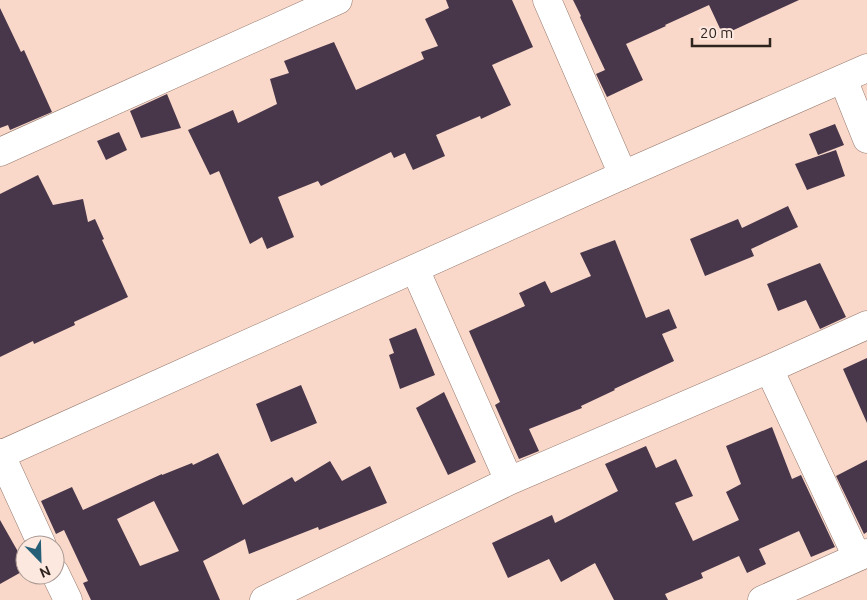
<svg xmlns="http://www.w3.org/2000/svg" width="867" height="600" font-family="Ubuntu,sans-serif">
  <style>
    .building { fill: #48364a; fill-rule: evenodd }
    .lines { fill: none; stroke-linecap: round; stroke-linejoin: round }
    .minor-casing { stroke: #977a6d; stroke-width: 29 }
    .tertiary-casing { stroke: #977a6d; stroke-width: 29 }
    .minor { stroke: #fff; stroke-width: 28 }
    .tertiary { stroke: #fff; stroke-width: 28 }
  </style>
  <rect width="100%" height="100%" fill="#f9d8ca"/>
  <path class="building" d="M 446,0 L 512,0 L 533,47 L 492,65 L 511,105 L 481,119 L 480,116 L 436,135 L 445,156 L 413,170 L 405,153 L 394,158 L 391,152 L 321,186 L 318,181 L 278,197 L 294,237 L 267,249 L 262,237 L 250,244 L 219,171 L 210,175 L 188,130 L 233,110 L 238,123 L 277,104 L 270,79 L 289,73 L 284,61 L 334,42 L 356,90 L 424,59 L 421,52 L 438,46 L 425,19 L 449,8 Z
    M 573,0 L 799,0 L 723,35 L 709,5 L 665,25 L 666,26 L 626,44 L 643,80 L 607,97 L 596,74 L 605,70 L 580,17 L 581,16 Z
    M 0,8 L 21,52 L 24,50 L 52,112 L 10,130 L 8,125 L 0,128 Z
    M 167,94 L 181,128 L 141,138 L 130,111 Z
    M 835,124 L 844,145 L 818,155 L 809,134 Z
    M 119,132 L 127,150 L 106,160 L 97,141 Z
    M 836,150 L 845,176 L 807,190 L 795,164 Z
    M 38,175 L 53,205 L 83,199 L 88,222 L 95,219 L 104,239 L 102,240 L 128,297 L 74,322 L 75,325 L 34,344 L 33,341 L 0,357 L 0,194 Z
    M 788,206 L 798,227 L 751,249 L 754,256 L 705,276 L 690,239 L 738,219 L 742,228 Z
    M 615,240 L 646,318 L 669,309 L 677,328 L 662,334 L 674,361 L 614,389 L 615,390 L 581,406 L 582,408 L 529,429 L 539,451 L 519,459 L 495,405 L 500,402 L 469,331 L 525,306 L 519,293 L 545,281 L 551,293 L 591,276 L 580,253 Z
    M 820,263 L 846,317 L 820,329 L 806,300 L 778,311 L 767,284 Z
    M 416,328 L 435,375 L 400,389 L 389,355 L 394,353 L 389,339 Z
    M 867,358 L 867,423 L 843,369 Z
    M 301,385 L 317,423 L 271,442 L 256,404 Z
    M 444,392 L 476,462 L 448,475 L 416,408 Z
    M 772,427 L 792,479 L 801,475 L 835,547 L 811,557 L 799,531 L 759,549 L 766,564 L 747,573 L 739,556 L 701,573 L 703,578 L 665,594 L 668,600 L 614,600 L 595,563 L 561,582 L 549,559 L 508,578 L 492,543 L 552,515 L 555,523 L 618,491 L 605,464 L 646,446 L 656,468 L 676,459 L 693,496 L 675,503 L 693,541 L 739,520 L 726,492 L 741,484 L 726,446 Z
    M 218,453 L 243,505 L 292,477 L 295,482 L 330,461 L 342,481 L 370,466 L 387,503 L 319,530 L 318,527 L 249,554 L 245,539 L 203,561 L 220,600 L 91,600 L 83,583 L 88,581 L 64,530 L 56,534 L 41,501 L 72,487 L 83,510 L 162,474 L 162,475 L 192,463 L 193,465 ZM 154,501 L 179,551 L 140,566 L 117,519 Z
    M 867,460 L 867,532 L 864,534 L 836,476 Z
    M 0,520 L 25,564 L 25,570 L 0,584 Z"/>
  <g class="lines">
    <defs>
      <path id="minor" d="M 547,0 L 623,175
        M 843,79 L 867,139
        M 0,152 L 338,0
        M 415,269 L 509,481
        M 769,369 L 857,557
        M 0,453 L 42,545
        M 55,573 L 68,600
        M 264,600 L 509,481 L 769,369 L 867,325
        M 762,600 L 867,553"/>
      <path id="tertiary" d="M 0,455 L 623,175 L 867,68"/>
    </defs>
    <use href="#minor" class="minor-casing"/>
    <use href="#tertiary" class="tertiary-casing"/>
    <use href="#minor" class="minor"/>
    <use href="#tertiary" class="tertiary"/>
  </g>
  <g transform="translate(40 560) rotate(157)"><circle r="24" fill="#fce8df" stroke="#aa9992"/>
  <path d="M0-4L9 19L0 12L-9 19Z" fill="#265f78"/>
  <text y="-8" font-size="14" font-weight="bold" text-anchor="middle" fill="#2f231e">N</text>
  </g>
  <path d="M692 38v8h78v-8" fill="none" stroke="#2f231e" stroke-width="2.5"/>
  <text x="700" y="38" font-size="15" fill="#2f231e" stroke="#fce8df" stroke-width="4" paint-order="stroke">20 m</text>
</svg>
